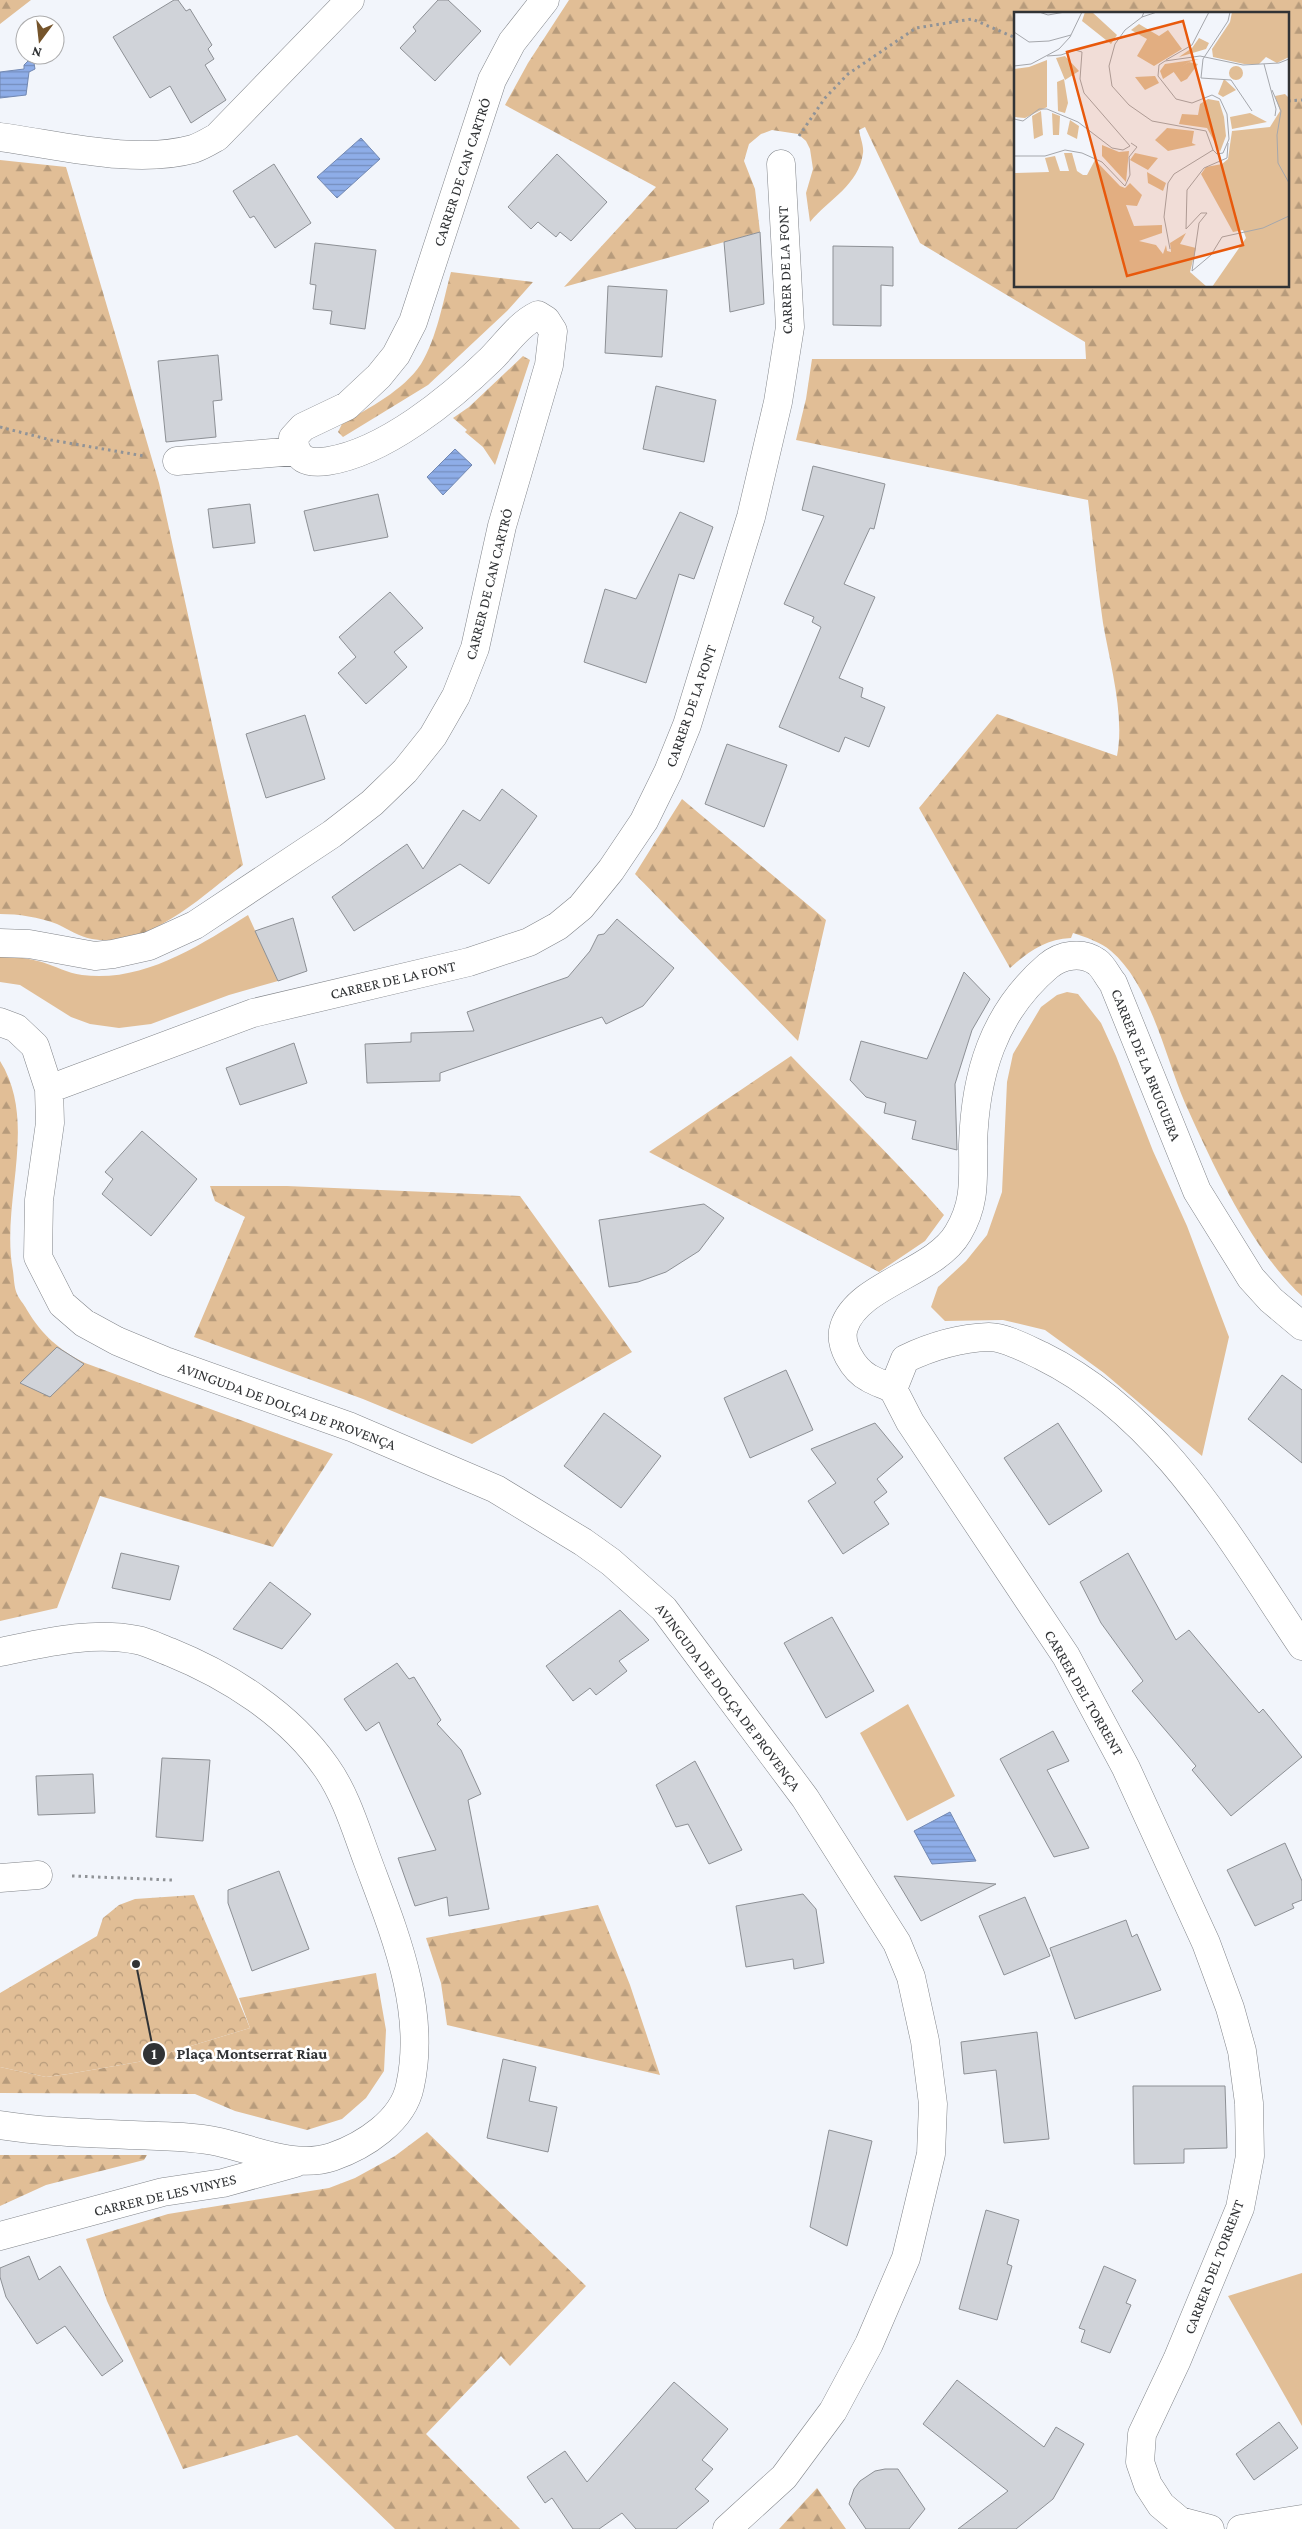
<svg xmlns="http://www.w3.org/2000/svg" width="1302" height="2529" font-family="'Crimson Pro',serif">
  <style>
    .green { fill: #e1be96 }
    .forest { fill: url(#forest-firs); fill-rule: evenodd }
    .park { fill: url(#park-crowns) }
    .water { fill: url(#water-rules); stroke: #7288b2 }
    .building { fill: #d0d3d9; stroke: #8d9095 }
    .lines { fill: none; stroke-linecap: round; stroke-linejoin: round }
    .street-casing { stroke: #82858a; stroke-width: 29 }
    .path { stroke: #909397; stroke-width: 3; stroke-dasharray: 2.5 4; stroke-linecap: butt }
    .street { stroke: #fff; stroke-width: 28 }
    .labels { text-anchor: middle; stroke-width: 5; stroke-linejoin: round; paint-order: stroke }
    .street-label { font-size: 15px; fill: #313335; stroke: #fff }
    .inset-road { fill: none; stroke: #a5a7ac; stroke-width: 1 }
    .view { fill: #e8590c; fill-opacity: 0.15; stroke: #e8590c; stroke-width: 2.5 }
    .inset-edge { fill: none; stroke: #313335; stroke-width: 2.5 }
    .leader { fill: none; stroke: #313335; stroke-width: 2 }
    .callout-dot { fill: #313335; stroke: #fff; stroke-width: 2 }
    .mark-label { font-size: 15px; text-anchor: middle; font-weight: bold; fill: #fff }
    .callout-label { font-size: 16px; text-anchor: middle; font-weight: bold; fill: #313335; stroke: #fff; stroke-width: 5; stroke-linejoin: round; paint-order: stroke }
  </style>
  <defs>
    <pattern id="forest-firs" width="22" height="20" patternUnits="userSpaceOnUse" patternTransform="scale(1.25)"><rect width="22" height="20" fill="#e1be96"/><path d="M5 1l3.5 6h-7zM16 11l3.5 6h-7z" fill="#b79b7b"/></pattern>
    <pattern id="park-crowns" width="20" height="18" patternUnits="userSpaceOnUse" patternTransform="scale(1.25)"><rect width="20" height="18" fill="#e1be96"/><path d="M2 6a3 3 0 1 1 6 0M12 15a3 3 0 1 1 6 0" fill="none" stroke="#b79b7b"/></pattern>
    <pattern id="water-rules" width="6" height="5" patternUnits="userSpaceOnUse" patternTransform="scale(1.25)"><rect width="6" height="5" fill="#8eade8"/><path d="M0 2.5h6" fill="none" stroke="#758dbd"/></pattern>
  </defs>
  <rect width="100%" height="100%" fill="#f2f5fb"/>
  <path class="green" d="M 248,915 L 278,981 L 229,995 L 151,1024 L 119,1028 L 90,1024 L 71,1017 L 20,985 L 0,982 L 0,955 C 14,957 28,958 42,962 C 55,966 67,973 82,975 C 143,983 199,946 248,915 Z
    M 1067,992 L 1078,994 L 1101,1023 L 1116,1056 L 1153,1151 L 1187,1226 L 1229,1337 L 1202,1456 L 1104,1373 L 1045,1330 L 1003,1320 L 945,1321 L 931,1307 L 938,1287 L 966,1261 L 987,1235 L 1002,1192 L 1007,1082 L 1013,1054 L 1041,1007 L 1057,995 Z
    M 908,1704 L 955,1796 L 907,1821 L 860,1733 Z
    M 1302,2273 L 1302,2426 L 1228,2296 Z"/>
  <path class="forest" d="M 0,0 L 31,0 L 0,24 Z
    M 569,0 L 1302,0 L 1302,1296 C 1253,1252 1212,1163 1185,1103 C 1165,1056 1150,984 1111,951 C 1101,942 1085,937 1073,933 L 1071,938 C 1046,939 1029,951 1010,968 L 919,808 L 997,714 L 1117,756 C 1125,715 1110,664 1103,623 C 1097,582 1093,541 1088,500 L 796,440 L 806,399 L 812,359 L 1086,359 L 1085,342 L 920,243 L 865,127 L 859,130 C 860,137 864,146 863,153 C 859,185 829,199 810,222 L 806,193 L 813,169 L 810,149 L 806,141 L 798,134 L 772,130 L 761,134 L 749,144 L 744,161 L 755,189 L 760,232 L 564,287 L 656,187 L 505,105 L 528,63 ZM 1016,14 L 1288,14 L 1288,286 L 1016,286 Z
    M 0,160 L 66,167 L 159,483 L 243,865 C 203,895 148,950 92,939 C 80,937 68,929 57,924 C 38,917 19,914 0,914 Z
    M 451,272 L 533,282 L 507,311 L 428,385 L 343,437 L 338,432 L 342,424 C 370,407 403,391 421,364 C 437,338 443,301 451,272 Z
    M 523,356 L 530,360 L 495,465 L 483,447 L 465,432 L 467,430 L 453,418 L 469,407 Z
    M 682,799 L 826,920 L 798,1041 L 635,874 Z
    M 791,1056 C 842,1109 896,1160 944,1215 L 925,1241 L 879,1272 L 649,1152 Z
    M 0,1061 C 39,1123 0,1203 13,1271 C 14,1278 14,1287 17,1294 C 19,1299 24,1304 27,1310 C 42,1335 59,1350 85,1363 L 333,1454 L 273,1547 L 100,1496 L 57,1608 L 0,1621 Z
    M 210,1186 L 287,1186 L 520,1196 L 632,1352 L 472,1444 L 363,1399 L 194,1337 L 245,1217 L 215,1201 Z
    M 598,1905 L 630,1985 L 660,2075 L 447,2025 L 441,1983 L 426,1938 Z
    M 376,1973 L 386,2030 L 384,2071 L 366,2098 L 342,2119 L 307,2130 L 235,2111 L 195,2094 L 0,2093 L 0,2067 L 46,2077 L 68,2074 L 138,2062 L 250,2028 L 239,1998 Z
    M 427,2132 L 586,2286 L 510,2366 L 501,2356 L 426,2434 L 520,2529 L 395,2529 L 297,2435 L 183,2469 L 107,2301 L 86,2239 L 168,2214 L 329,2188 L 355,2178 L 395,2156 Z
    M 0,2155 L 147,2155 L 144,2160 L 46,2185 L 0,2206 Z
    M 817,2488 L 846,2529 L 779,2529 Z"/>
  <path class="park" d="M 194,1895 L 250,2028 L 138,2062 L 68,2074 L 46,2077 L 0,2067 L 0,1993 L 97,1936 L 103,1918 L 119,1905 L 135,1899 Z"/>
  <path class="water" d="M 28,61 L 34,63 L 35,69 L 29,72 L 26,95 L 0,98 L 0,72 L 24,69 L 24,65 Z
    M 361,138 L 380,159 L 337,198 L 317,177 Z
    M 455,449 L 472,465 L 443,495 L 427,477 Z
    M 950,1812 L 976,1861 L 932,1864 L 914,1831 Z"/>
  <path class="building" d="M 174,0 L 178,0 L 186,11 L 190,9 L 212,45 L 208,49 L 214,59 L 205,65 L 226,100 L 191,123 L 170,86 L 150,98 L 113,37 Z
    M 438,0 L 448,0 L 481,31 L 435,81 L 400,48 L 416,31 L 413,27 Z
    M 557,154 L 607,202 L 571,241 L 560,232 L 556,237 L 538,222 L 531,229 L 508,207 Z
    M 274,164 L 311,223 L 275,248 L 254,216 L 250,218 L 233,191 Z
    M 760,232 L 764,304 L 730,312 L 724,242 Z
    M 315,243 L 376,250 L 365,329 L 330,324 L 332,311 L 313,309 L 316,285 L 310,284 Z
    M 833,246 L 893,247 L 893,286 L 881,285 L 881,326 L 833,325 Z
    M 608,286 L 667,290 L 662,357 L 605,353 Z
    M 218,355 L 222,400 L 213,401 L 216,437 L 166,442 L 158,361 Z
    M 656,386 L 716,400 L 704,462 L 643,449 Z
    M 813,466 L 885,484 L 874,529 L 870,528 L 844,584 L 875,597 L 839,678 L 863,688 L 861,697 L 885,707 L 869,747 L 845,737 L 839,752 L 779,727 L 821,627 L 812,622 L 814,617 L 784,604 L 824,516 L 802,510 Z
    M 378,494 L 388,537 L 314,551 L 304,511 Z
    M 250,504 L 255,543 L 213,548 L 208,509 Z
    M 680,512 L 713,527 L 694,579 L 679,574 L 646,683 L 584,662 L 605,589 L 636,599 Z
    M 390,592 L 423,628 L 394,652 L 407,667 L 366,704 L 338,673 L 356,657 L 339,637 Z
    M 305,715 L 325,779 L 266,798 L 246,734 Z
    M 727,744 L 787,765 L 764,827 L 705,804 Z
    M 502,789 L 537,816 L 489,884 L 460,864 L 354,931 L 332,897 L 407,844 L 423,869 L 463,810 L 480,821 Z
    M 293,918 L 307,971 L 278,981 L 255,931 Z
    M 617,919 L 674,968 L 643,1006 L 606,1024 L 602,1017 L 440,1073 L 440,1081 L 367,1083 L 365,1044 L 411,1042 L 411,1033 L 474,1031 L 467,1012 L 568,977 L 590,951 L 598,935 L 604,934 Z
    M 964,972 L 990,999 L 972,1030 L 955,1084 L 957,1150 L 912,1139 L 916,1121 L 884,1113 L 886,1103 L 866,1097 L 850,1080 L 861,1041 L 927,1059 Z
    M 294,1043 L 307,1083 L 240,1105 L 226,1068 Z
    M 142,1131 L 197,1179 L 151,1236 L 102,1194 L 113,1179 L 105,1172 Z
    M 704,1204 L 724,1218 L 699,1251 L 666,1272 L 638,1282 L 609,1287 L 599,1220 Z
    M 57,1347 L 84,1364 L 50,1397 L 20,1383 Z
    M 786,1370 L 813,1430 L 750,1458 L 724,1398 Z
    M 1282,1375 L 1302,1390 L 1302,1463 L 1248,1419 Z
    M 604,1413 L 661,1456 L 621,1508 L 564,1466 Z
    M 875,1423 L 903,1457 L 877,1479 L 887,1492 L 874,1502 L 889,1524 L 843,1554 L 808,1501 L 836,1483 L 811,1449 Z
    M 1058,1423 L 1102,1491 L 1049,1525 L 1004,1458 Z
    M 121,1553 L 179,1566 L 170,1600 L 112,1588 Z
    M 1128,1553 L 1176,1640 L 1189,1630 L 1259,1713 L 1263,1709 L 1302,1757 L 1231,1816 L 1192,1770 L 1196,1766 L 1132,1691 L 1143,1681 L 1101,1623 L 1080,1582 Z
    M 270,1582 L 311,1614 L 282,1649 L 233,1629 Z
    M 620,1610 L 649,1640 L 619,1661 L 627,1671 L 596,1695 L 590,1688 L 573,1701 L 546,1666 Z
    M 832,1617 L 874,1691 L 826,1718 L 784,1643 Z
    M 397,1663 L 409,1679 L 414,1677 L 441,1720 L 437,1724 L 461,1750 L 481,1794 L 468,1800 L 489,1909 L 449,1916 L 447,1897 L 415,1906 L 398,1858 L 436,1850 L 379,1722 L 366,1731 L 344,1699 Z
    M 1053,1731 L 1069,1761 L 1047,1770 L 1089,1848 L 1054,1857 L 1000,1759 Z
    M 162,1758 L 210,1760 L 203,1841 L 156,1837 Z
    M 695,1761 L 742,1850 L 709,1864 L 688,1824 L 676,1827 L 656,1785 Z
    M 93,1774 L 95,1813 L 38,1815 L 36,1776 Z
    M 1285,1843 L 1302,1881 L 1302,1900 L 1292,1904 L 1294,1908 L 1255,1926 L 1227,1870 Z
    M 279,1871 L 309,1949 L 252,1971 L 228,1903 L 228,1890 Z
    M 894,1876 L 996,1884 L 921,1921 Z
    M 803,1894 L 816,1909 L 824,1963 L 794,1969 L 793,1959 L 746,1967 L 736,1906 Z
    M 1025,1897 L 1050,1956 L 1004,1975 L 979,1916 Z
    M 1126,1920 L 1132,1937 L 1137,1934 L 1161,1990 L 1075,2019 L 1050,1948 Z
    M 1037,2032 L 1049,2139 L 1004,2143 L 996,2070 L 964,2074 L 961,2042 Z
    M 503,2059 L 536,2067 L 529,2101 L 557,2107 L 548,2152 L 487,2138 Z
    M 1133,2086 L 1225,2086 L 1227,2148 L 1184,2149 L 1184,2163 L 1134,2164 Z
    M 829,2130 L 872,2141 L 847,2246 L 810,2227 Z
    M 986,2210 L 1019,2220 L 1007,2264 L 1012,2266 L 997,2320 L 959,2309 Z
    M 29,2256 L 39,2280 L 60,2266 L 123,2361 L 102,2376 L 65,2326 L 37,2344 L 6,2297 L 0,2277 L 0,2268 Z
    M 1104,2266 L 1136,2280 L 1126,2303 L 1131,2305 L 1110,2353 L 1081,2342 L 1085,2330 L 1079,2328 Z
    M 957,2380 L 1044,2447 L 1056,2427 L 1084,2444 L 1053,2499 L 1016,2529 L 958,2529 L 1008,2491 L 923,2424 Z
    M 674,2382 L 728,2429 L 702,2460 L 713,2469 L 695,2489 L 709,2501 L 676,2529 L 636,2529 L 622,2513 L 599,2529 L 573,2529 L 552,2498 L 545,2503 L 527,2477 L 565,2451 L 587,2482 Z
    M 1279,2422 L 1298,2448 L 1254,2480 L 1236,2454 Z
    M 885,2469 L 898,2469 L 925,2509 L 909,2529 L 866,2529 L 849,2504 L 854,2489 L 860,2481 L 875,2471 Z"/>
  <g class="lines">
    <defs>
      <path id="street" d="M 0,137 C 60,145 135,165 193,149 C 202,146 210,141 217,137 L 350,0
        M 177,461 L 295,451
        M 0,943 L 29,944 L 95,956 L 113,954 L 149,946 L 195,925 L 332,834 L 372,803 L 405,771 L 433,736 L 456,696 L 475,648 L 502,526 L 549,365 L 553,331 L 546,320 L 538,315 C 519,324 506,344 491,359 C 450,399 385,452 328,461 C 306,464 297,460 293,438 L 303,427 L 347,406 L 379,376 L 396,355 L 413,322 L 492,80 L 512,42 L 545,0
        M 0,1022 L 16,1028 L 35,1046 L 49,1089 L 50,1123 L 39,1200 L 38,1257 L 62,1304 L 84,1323 L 117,1341 L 165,1361 L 351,1427 L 496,1489 L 583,1542 L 611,1562 L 664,1609 L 805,1798 L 897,1943 L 911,1977 L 925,2041 L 933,2104 L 931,2154 L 906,2258 L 869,2344 L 833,2411 L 784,2477 L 727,2529
        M 49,1089 L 253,1013 L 469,962 L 529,942 L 558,926 L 581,907 L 611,870 L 644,821 L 668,772 L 687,725 L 751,517 L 778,402 L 790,327 L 781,164
        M 893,1389 C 885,1385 876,1382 869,1378 C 854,1370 838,1345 844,1327 C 858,1284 935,1273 958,1233 C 976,1203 973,1179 973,1145 C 975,1075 993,1013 1048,966 C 1061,955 1082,951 1097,962 C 1103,966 1108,977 1113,983 L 1197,1191 L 1251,1278 L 1271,1300 L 1302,1326
        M 0,1652 C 45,1643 91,1631 137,1640 C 148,1642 159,1648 170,1652 C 229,1676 289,1714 326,1767 C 346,1795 356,1830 368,1862 C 394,1932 427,2010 410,2086 C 403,2121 364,2146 332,2157 C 295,2169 255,2150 219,2142 C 191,2136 161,2136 133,2135 C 88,2133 44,2132 0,2125
        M 0,1878 L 38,1875
        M 0,2236 L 163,2192 L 223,2183 L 295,2163
        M 1210,2529 L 1180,2521 L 1161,2505 L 1148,2485 L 1140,2462 L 1142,2434 L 1177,2360 L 1240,2208 L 1250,2156 L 1249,2103 L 1242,2051 L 1230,2008 L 1206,1943 L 1126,1768 L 1066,1656 L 910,1422 L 893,1389 L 905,1359 C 930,1347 960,1338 989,1337 C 1005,1337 1027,1349 1042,1356 C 1162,1415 1230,1539 1302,1646
        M 1241,2529 L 1302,2519"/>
    </defs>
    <use href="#street" class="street-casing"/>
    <path class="path" d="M 1288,101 L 1302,100
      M 799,136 L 825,98 L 848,74 L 916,28 L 972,19 L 1016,38
      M 0,427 L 51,440 L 144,456
      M 72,1876 L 172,1880"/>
    <use href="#street" class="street"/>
  </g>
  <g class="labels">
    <g class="street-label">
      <text transform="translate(462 172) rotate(-72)" y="5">CARRER DE CAN CARTRÓ</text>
      <text transform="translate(785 270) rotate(-92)" y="5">CARRER DE LA FONT</text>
      <text transform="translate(489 584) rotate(-76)" y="5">CARRER DE CAN CARTRÓ</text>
      <text transform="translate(691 706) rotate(-71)" y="5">CARRER DE LA FONT</text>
      <text transform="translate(393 980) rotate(-13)" y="5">CARRER DE LA FONT</text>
      <text transform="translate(1146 1065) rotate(68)" y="5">CARRER DE LA BRUGUERA</text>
      <text transform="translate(287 1406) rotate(20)" y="5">AVINGUDA DE DOLÇA DE PROVENÇA</text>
      <text transform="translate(1084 1693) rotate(60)" y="5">CARRER DEL TORRENT</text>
      <text transform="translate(728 1697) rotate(53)" y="5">AVINGUDA DE DOLÇA DE PROVENÇA</text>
      <text transform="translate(165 2195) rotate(-13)" y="5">CARRER DE LES VINYES</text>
      <text transform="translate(1214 2267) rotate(-69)" y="5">CARRER DEL TORRENT</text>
    </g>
  </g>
  <g transform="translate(1014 12)">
    <rect width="275" height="275" fill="#f2f5fb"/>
    <path d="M 51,44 L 65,59 L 51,68 L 42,46 ZM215 61a7 7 0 1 1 14 0a7 7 0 1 1-14 0ZM 210,67 L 222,78 L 209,85 L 204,82 ZM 88,133 L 105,140 L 115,139 L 112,170 L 88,144 Z" fill="#e1be96"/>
    <path d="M 71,0 L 78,0 L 103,23 L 97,32 L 68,9 ZM 218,0 L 275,0 L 275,45 L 263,51 L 252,45 L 245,52 L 230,52 L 199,45 L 198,37 L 216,10 ZM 125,12 L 145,24 L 154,18 L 168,37 L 140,54 L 123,44 L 133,27 L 117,18 ZM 185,26 L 195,31 L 192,37 L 165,45 L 178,36 ZM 185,47 L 175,50 L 149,67 L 146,59 L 151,52 ZM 33,48 L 33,95 L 11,106 L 0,105 L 0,57 L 15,55 ZM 141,64 L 145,71 L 131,78 L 121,65 ZM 50,67 L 54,91 L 51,101 L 44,99 L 43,70 ZM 271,82 L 275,86 L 275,275 L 198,275 L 232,226 L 229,218 L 219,220 L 187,162 L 192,155 L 208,152 L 214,147 L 218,119 L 256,115 L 266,99 L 261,84 ZM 194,87 L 205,89 L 210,105 L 212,124 L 206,140 L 193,116 L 165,112 L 168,102 L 184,103 L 186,92 ZM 27,99 L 29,123 L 20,127 L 18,104 ZM 38,101 L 46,104 L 45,123 L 39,123 ZM 236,101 L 253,110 L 218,117 L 216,105 ZM 56,108 L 65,114 L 63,127 L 53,122 ZM 153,116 L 180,119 L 178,131 L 182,133 L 154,139 L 141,128 ZM 50,141 L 58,141 L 63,159 L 69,163 L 73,163 L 81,148 L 106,174 L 111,176 L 116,171 L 128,183 L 123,194 L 112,193 L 120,214 L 148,213 L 148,221 L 125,229 L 142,233 L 149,242 L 152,233 L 153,239 L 157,240 L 156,231 L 172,221 L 166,232 L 182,236 L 176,260 L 193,275 L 0,275 L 0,161 L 35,160 L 31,146 L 41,144 L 46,159 L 55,159 ZM 121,141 L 144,146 L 134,158 L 116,148 ZM 133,160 L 152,171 L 149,179 L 134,171 Z" fill="#e1be96"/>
    <path d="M 175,50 L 184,52 L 173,67 L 167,70 L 159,59 Z" fill="#e1be96"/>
    <path class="inset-road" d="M 25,0 L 34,3 L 51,0M 130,0 L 128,5 L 111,18 L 101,32 L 95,54 L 98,74 L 115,93 L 138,109 L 192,119 L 199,138M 216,0 L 214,9 L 189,47 L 187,66 L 217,68 L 238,99M 128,5 L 143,0M 0,20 L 15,30 L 35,29 L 57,23M 152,48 L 178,33 L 195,0M 250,52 L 262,97 L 261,104M 0,54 L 17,52 L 45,37 L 56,25 L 68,0M 258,78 L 267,99 L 263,123 L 264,151 L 275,171M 0,107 L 9,109 L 25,97 L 33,97 L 64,110 L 98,136 L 109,138 L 116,134 L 70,81 L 66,67 L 68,40 L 61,38 L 47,43 L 33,44M 214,131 L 213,146 L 190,156 L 173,178 L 172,217 L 187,201 L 193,201 L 185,211 L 178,259 L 197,243 L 208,225 L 249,216 L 275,204M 199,138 L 203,142 L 209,141 L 215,127 L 213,102 L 206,87 L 198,83 L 178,91 L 162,87 L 144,64 L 145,53 L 151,49 L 186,44 L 229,53 L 265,51 L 275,47M 0,144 L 31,144 L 51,138 L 68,141 L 88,150 L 111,174 L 116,163 L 115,145 L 123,135 L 117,131M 156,237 L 150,205 L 154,171 L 160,162 L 199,138"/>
    <path class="view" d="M 169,9 L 229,233 L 113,264 L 53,40 Z"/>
    <rect width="275" height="275" class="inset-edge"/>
  </g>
  <path class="leader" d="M136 1964L154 2054"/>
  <g class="callout-dot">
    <circle cx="136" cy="1964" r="5"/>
    <circle cx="154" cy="2054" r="12"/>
  </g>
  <g class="mark-label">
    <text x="154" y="2059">1</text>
  </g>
  <g class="callout-label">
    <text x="252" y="2059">Plaça Montserrat Riau</text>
  </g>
  <g transform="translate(40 40) rotate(195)"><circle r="24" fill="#ffffff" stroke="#adadae"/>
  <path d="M0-4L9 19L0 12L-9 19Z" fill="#75542b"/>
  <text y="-8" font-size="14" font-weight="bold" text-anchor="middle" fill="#313335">N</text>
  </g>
</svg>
